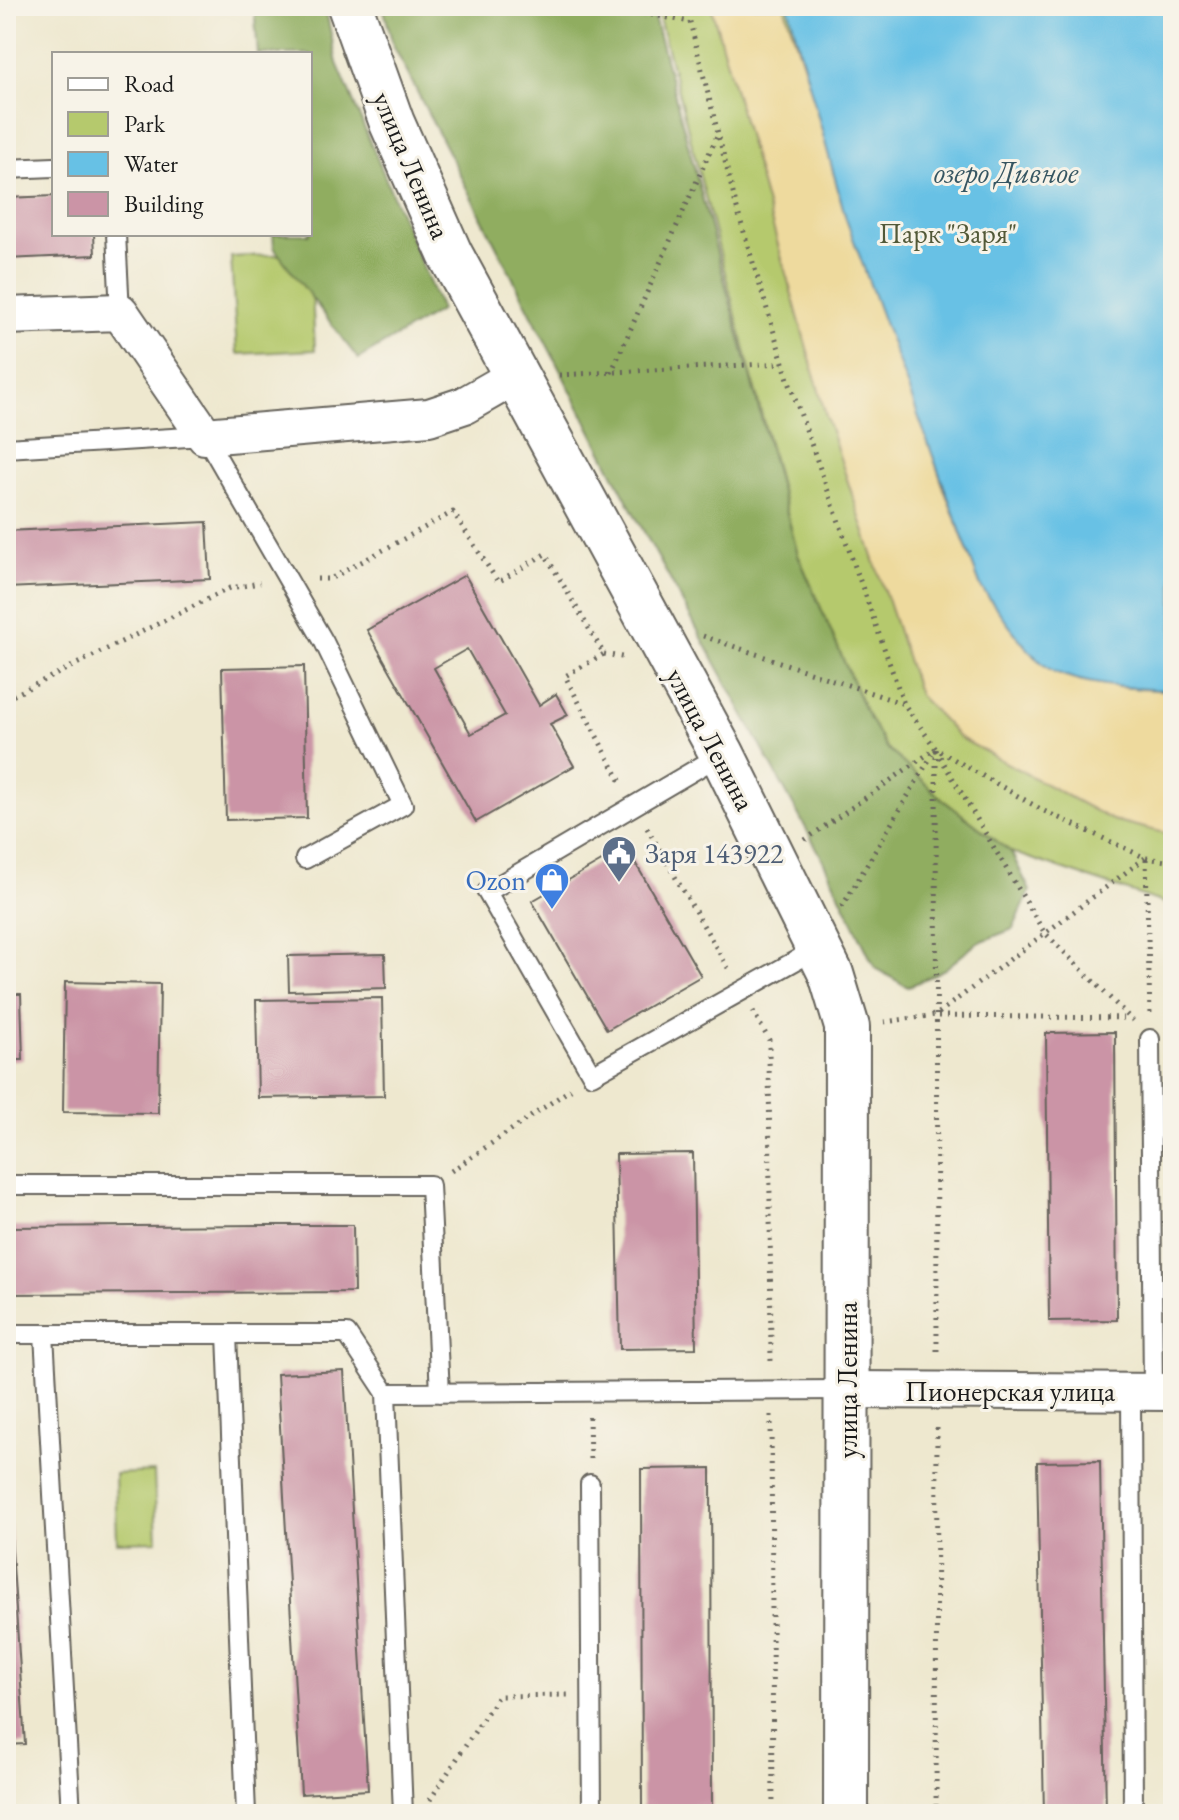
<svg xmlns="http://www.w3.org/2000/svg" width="1179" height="1820" font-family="'EB Garamond',serif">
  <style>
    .green { fill: #b5c96d; stroke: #687244; stroke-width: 2 }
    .forest { fill: #90ad60; stroke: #56643e; stroke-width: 2 }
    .sand { fill: #eeda9e; stroke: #857b5d; stroke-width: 2 }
    .water { fill: #67c1e5; stroke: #426e80; stroke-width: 2 }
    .building { fill: #cb94a6; fill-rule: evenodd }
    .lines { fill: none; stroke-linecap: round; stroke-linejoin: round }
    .lane-casing { stroke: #66635b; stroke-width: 22 }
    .street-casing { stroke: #66635b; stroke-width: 40 }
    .secondary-casing { stroke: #66635b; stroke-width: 48 }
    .path { stroke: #66635b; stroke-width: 5; stroke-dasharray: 2 6; stroke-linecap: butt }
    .lane { stroke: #fff; stroke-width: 18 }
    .street { stroke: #fff; stroke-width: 36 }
    .secondary { stroke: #fff; stroke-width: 44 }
    .labels { text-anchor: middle; stroke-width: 6; stroke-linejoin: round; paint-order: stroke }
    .street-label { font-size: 28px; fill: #1c1c1c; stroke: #f7f3e8 }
    .park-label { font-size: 28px; fill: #525938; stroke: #f7f3e8 }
    .service-label { font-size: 28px; fill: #4e5e75; stroke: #f7f3e8; text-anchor: start }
    .shop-label { font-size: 28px; fill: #366cbe; stroke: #f7f3e8; text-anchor: end }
    .water-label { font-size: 30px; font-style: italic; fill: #365662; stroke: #f7f3e8 }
  </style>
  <rect width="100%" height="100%" fill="#f7f3e8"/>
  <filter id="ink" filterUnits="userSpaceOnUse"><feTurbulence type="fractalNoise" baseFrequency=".0125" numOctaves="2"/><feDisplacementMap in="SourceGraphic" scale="16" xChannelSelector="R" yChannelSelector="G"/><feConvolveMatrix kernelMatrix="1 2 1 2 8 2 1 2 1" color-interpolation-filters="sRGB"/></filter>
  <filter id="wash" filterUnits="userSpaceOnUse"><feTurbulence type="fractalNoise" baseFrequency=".006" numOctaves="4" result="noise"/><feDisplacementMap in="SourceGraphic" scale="32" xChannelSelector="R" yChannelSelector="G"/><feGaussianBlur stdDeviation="1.8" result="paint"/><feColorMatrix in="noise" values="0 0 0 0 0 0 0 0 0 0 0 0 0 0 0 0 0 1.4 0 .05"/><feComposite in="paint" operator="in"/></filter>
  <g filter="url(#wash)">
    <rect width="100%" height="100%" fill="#eee8cf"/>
    <path class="green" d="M 656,6 L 1173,6 L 1173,906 L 1011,852 L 943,800 L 885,746 L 864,708 L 798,555 Z
      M 310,253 L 315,350 L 237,354 L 231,257 Z
      M 154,1472 L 157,1541 L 117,1542 L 115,1474 Z"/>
    <path class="forest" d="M 254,6 L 325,6 L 337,63 L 441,310 L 358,359 L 274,248 L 273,234 L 310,234 L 310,54 L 258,54 Z
      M 383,6 L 651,6 L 798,555 L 864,708 L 885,746 L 943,800 L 1011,852 L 1030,891 L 1013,929 L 977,943 L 945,969 L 908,987 L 875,968 L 821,856 L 631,508 L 393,45 Z"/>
    <path class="sand" d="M 711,6 L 784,6 L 944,489 L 981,587 L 1016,634 L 1118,687 L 1173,691 L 1173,835 L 1112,820 L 960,738 L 919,695 L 826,416 Z"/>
    <path class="water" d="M 788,6 L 1173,6 L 1173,691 C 1135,688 1090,687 1055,672 C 1032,662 997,608 981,587 L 846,219 Z"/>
    <g id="blocks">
      <path class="building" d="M 54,196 L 54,234 L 94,234 L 95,255 L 6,259 L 6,198 Z
        M 207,522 L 210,579 L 6,588 L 6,531 Z
        M 465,575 L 539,705 L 556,694 L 568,715 L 550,724 L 574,766 L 476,822 L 367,630 ZM 467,649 L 505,715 L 471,734 L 434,668 Z
        M 304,666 L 307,818 L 226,820 L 222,668 Z
        M 626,847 L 701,976 L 607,1030 L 532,901 Z
        M 385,954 L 386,988 L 289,991 L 288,956 Z
        M 65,982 L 160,984 L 158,1113 L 63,1112 Z
        M 6,994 L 21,994 L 23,1060 L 6,1060 Z
        M 382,998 L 384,1096 L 258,1098 L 256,1000 Z
        M 1115,1032 L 1117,1320 L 1049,1321 L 1046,1033 Z
        M 693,1153 L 696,1348 L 620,1349 L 616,1154 Z
        M 267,1225 L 353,1225 L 354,1292 L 6,1294 L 6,1227 Z
        M 344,1371 L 368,1790 L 301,1794 L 277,1374 Z
        M 6,1461 L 25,1744 L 6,1745 Z
        M 1100,1461 L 1106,1814 L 1044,1814 L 1037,1462 Z
        M 711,1468 L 712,1814 L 642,1814 L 641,1469 Z"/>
    </g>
  </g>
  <g filter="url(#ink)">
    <use href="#blocks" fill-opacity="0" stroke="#66635b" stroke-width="2"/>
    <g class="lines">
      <defs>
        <path id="lane" d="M 6,169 L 54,167
          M 116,234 L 120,312
          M 6,448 L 205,436 L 324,642 L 403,805 L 305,859
          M 722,754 L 487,892 L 592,1075 L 818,948
          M 1150,1039 L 1153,1391
          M 6,1185 L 430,1185 L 440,1393
          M 6,1334 L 347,1334 L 386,1393 L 403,1814
          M 44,1334 L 71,1814
          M 227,1334 L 246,1814
          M 1131,1391 L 1133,1814
          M 386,1393 L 847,1390
          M 590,1484 L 592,1814"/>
        <path id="street" d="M 6,316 L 120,312 L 205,436 L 429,417 L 465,405 L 514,377
          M 847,1390 L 1173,1392"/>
        <path id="secondary" d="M 350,6 L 392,123 L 450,254 L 722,754 L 831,974 L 847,1027 L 846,1814"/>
      </defs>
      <use href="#lane" class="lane-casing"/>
      <use href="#street" class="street-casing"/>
      <use href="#secondary" class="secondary-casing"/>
      <path class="path" d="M 604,6 L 690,22
        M 686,6 L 737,209 L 788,379 L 904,704 L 936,749 L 1044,811 L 1146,858 L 1173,862
        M 611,373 L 717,136
        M 559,375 L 783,363
        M 317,579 L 330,579 L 453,512 L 498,582 L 545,554 L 604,654 L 565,676 L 622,784
        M 703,636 L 904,704
        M 604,654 L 627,658
        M 6,699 L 230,588 L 260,583
        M 936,749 L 937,1357
        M 936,750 L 1044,932 L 1133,1021
        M 647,828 L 728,968
        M 805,840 L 931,752
        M 1146,859 L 1150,1016
        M 842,907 L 935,750
        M 753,1011 L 769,1040 L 771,1365
        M 938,1016 L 1128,1018
        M 884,1022 L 936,1015 L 1145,858
        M 451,1171 L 571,1089
        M 771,1415 L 773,1814
        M 589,1417 L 590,1459
        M 430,1800 L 498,1696 L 568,1695
        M 936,1814 L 937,1423"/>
      <use href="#lane" class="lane"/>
      <use href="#street" class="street"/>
      <use href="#secondary" class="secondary"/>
    </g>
  </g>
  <defs>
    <symbol id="civic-pin" viewBox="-11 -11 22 30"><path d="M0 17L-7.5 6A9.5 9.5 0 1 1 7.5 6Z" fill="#5c6f8a" stroke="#f7f3e8"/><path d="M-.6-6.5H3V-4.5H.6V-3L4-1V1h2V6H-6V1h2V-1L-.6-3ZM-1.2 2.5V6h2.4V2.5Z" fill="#fff"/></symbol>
    <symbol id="shop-pin" viewBox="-11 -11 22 30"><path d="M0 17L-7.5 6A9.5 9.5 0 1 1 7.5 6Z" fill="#3f7fe0" stroke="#f7f3e8"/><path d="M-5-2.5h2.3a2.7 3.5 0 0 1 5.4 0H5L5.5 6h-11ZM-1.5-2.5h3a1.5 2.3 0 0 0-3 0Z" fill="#fff"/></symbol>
  </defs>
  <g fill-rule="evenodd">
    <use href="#civic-pin" x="599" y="833" width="40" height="54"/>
    <use href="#shop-pin" x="532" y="860" width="40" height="54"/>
  </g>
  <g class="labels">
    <g class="street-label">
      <text transform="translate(412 165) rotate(67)" y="10">улица Ленина</text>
      <text transform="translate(711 739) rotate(62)" y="10">улица Ленина</text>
      <text transform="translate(847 1380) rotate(-90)" y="10">улица Ленина</text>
      <text x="1010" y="1401">Пионерская улица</text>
    </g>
    <g class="park-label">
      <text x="948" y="243">Парк "Заря"</text>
    </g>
    <g class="service-label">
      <text x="645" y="863">Заря 143922</text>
    </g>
    <g class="shop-label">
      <text x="526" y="890">Ozon</text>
    </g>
    <g class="water-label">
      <text x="1006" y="183">озеро Дивное</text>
    </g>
  </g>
  <rect width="1179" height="1820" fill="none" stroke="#f7f3e8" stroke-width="32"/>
  <rect x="52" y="52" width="260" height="184" fill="#f7f3e8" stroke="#9f9d96" stroke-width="2"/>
  <rect x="68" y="78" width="40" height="12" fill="#ffffff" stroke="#9f9d96" stroke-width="2"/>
  <text x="124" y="92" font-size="24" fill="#1c1c1c">Road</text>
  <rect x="68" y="112" width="40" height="24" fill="#b5c96d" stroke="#9f9d96" stroke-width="2"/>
  <text x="124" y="132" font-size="24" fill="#1c1c1c">Park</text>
  <rect x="68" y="152" width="40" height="24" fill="#67c1e5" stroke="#9f9d96" stroke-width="2"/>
  <text x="124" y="172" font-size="24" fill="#1c1c1c">Water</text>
  <rect x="68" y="192" width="40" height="24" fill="#cb94a6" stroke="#9f9d96" stroke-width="2"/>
  <text x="124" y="212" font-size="24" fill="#1c1c1c">Building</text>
</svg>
